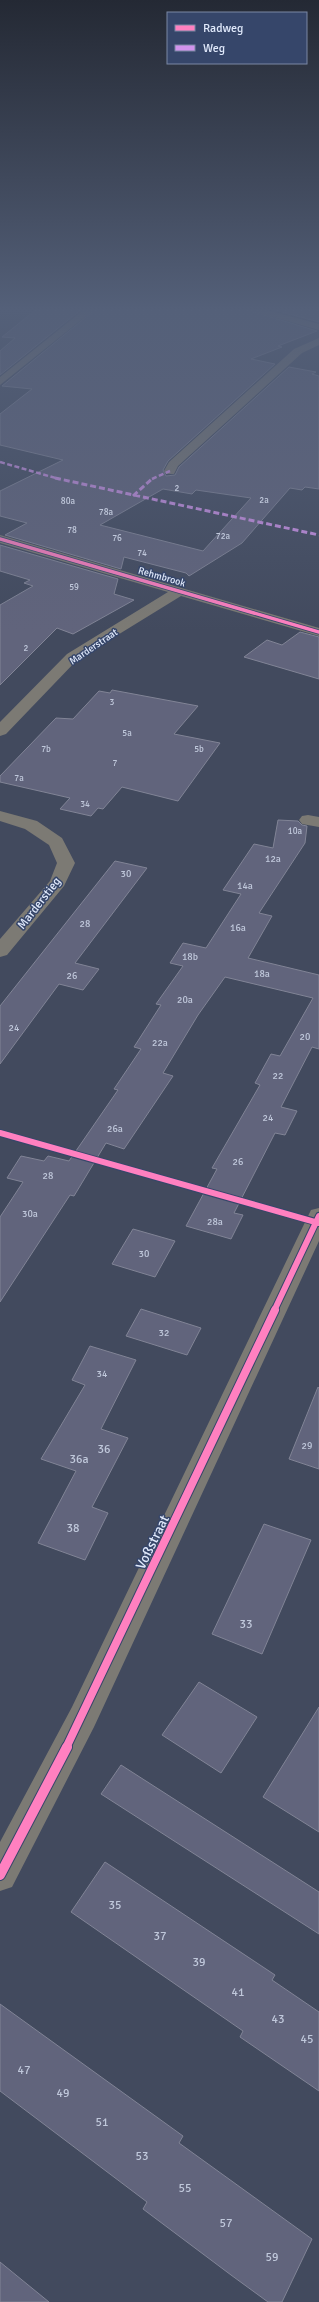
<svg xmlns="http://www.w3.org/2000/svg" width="319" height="2302" font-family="Signika,sans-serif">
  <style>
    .building { fill: #61647c; stroke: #818496; fill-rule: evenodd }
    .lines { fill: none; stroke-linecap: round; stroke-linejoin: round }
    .minor { fill: #7c7a74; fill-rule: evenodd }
    .quiet-far1 { stroke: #d193ec; stroke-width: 2.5; stroke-dasharray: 5 2.5; stroke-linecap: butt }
    .quiet { stroke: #d193ec; stroke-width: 3; stroke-dasharray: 6 3; stroke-linecap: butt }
    .cycleway-far3-casing { stroke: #36466a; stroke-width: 5 }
    .cycleway-far2-casing { stroke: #36466a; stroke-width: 8 }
    .cycleway-far1-casing { stroke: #36466a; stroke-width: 10 }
    .cycleway-casing { stroke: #36466a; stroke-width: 12 }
    .cycleway-far3 { stroke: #ff80c0; stroke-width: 3.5 }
    .cycleway-far2 { stroke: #ff80c0; stroke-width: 6 }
    .cycleway-far1 { stroke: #ff80c0; stroke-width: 8 }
    .cycleway { stroke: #ff80c0; stroke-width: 10 }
    .labels { text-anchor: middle; stroke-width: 3; stroke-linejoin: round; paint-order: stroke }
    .far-number-label { font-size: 9px; fill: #c0c8db }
    .far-street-label { font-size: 10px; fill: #e0e9fb; stroke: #36466a }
    .number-label { font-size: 10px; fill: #c0c8db }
    .street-label { font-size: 12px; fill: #e0e9fb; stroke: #36466a }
    .near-number-label { font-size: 12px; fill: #c0c8db }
    .near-street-label { font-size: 14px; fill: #e0e9fb; stroke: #36466a }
  </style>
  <rect width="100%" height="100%" fill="#424a5e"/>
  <path class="building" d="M 38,308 L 83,308 L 0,375 L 0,351 L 15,338 L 2,337 Z
    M 97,308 L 241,308 L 317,331 L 278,346 L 282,347 L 251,359 L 275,364 L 168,461 L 163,470 L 166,476 L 175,475 L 179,467 L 289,367 L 316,372 L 312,374 L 319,376 L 319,489 L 305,487 L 302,490 L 290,488 L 242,543 L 189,576 L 186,573 L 124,557 L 121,569 L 5,535 L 27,523 L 0,516 L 0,491 L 63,460 L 0,445 L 0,414 L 32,389 L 2,386 ZM 163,489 L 192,494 L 196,490 L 251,498 L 203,551 L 100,525 Z
    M 267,308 L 319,308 L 319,322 Z
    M 0,545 L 118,579 L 114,594 L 134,600 L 73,634 L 57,628 L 0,685 L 0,605 L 33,586 L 24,583 L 30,580 L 0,571 Z
    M 300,632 L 319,637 L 319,679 L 244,657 L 267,640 L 282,645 Z
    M 112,690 L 198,706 L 174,734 L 220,743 L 178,801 L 122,787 L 103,809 L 98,808 L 91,816 L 60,809 L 70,798 L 0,782 L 0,776 L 56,718 L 73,719 L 99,691 L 110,693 Z
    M 278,820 L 298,821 L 302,825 L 307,826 L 305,843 L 259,913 L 272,916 L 248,958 L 319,975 L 319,1049 L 312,1047 L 281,1107 L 297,1111 L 285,1135 L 275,1133 L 234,1213 L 243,1215 L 231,1239 L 186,1226 L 217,1169 L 212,1168 L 260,1085 L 255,1083 L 271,1054 L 280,1056 L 313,998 L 225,977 L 198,1015 L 163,1073 L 173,1076 L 124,1149 L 106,1143 L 74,1196 L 70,1195 L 0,1302 L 0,1217 L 23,1182 L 7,1178 L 21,1156 L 44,1161 L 48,1156 L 69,1161 L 118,1090 L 114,1089 L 141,1049 L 134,1047 L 161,1005 L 156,1004 L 183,966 L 170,963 L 183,943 L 206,948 L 241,894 L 223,890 L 254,844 L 273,848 Z
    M 115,861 L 147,868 L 75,963 L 99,969 L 83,990 L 59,984 L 0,1064 L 0,1006 Z
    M 133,1229 L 175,1241 L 155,1277 L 112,1264 Z
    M 141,1309 L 201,1328 L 187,1355 L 126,1336 Z
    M 90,1346 L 136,1360 L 101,1429 L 128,1438 L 92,1507 L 108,1513 L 85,1560 L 38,1543 L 76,1471 L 41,1459 L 85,1385 L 72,1380 Z
    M 318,1387 L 319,1388 L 319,1469 L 289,1459 Z
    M 264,1524 L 311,1540 L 262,1654 L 212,1634 Z
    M 199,1682 L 257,1717 L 221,1773 L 162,1735 Z
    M 319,1707 L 319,1832 L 263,1797 Z
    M 121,1765 L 319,1892 L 319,1934 L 101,1794 Z
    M 105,1862 L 275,1975 L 272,1980 L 319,2012 L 319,2091 L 240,2037 L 243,2031 L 71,1912 Z
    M 0,2004 L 183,2136 L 179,2143 L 312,2239 L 282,2302 L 268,2302 L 231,2275 L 143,2209 L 147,2202 L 0,2091 Z
    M 0,2262 L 49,2302 L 0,2302 Z"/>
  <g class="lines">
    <path class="minor" d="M 86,308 L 96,308 L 0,385 L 0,377 Z
      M 242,308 L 259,308 L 319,324 L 319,330 Z
      M 319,338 L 319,345 L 302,353 L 178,466 L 174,474 L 166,474 L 164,471 L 169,462 L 294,349 Z
      M 0,535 L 319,628 L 319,636 L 181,596 L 77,660 L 6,734 L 0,736 L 0,722 L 67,654 L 168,592 L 0,543 Z
      M 0,811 L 37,821 L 62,838 L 75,863 L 64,886 L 7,955 L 0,957 L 0,939 L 50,881 L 57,863 L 49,845 L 25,829 L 0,821 Z
      M 308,815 L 319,817 L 319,827 L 302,824 L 299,820 L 302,816 Z
      M 319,1208 L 319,1241 L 94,1727 L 12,1887 L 0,1891 L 0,1842 L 72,1707 L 308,1216 L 311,1210 Z"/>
    <path class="quiet-far1" d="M 0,462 L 59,479
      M 152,479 L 170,471"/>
    <path class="quiet" d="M 55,478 L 319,535
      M 133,496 L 153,478"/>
    <defs>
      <path id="cycleway-far3" d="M 0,539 L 319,632"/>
      <path id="cycleway-far2" d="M 0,1133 L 319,1223
        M 274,1311 L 319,1216"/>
      <path id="cycleway-far1" d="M 66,1748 L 275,1310"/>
      <path id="cycleway" d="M 0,1875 L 67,1747"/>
    </defs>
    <use href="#cycleway-far3" class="cycleway-far3-casing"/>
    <use href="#cycleway-far2" class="cycleway-far2-casing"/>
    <use href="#cycleway-far1" class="cycleway-far1-casing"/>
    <use href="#cycleway" class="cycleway-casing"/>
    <use href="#cycleway-far3" class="cycleway-far3"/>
    <use href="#cycleway-far2" class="cycleway-far2"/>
    <use href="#cycleway-far1" class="cycleway-far1"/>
    <use href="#cycleway" class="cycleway"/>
  </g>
  <linearGradient id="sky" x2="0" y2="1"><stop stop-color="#242934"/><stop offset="0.49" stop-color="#546079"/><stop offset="1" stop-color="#546079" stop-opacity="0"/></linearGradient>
  <rect width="319" height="631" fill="url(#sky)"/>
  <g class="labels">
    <g class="far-number-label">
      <text x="177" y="491">2</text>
      <text x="264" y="503">2a</text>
      <text x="68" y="504">80a</text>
      <text x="106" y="515">78a</text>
      <text x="72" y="533">78</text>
      <text x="223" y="539">72a</text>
      <text x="117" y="541">76</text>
      <text x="142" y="556">74</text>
      <text x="74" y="590">59</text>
      <text x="26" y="651">2</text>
      <text x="112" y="705">3</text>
      <text x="127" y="736">5a</text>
      <text x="46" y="752">7b</text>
      <text x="199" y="752">5b</text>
      <text x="115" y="766">7</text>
      <text x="19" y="781">7a</text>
      <text x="85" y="807">34</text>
      <text x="295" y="834">10a</text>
    </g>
    <g class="far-street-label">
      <text transform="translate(162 576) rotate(16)" y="4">Rehmbrook</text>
      <text transform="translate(93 646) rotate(-34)" y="4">Marderstraat</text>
    </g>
    <g class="number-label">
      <text x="273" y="862">12a</text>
      <text x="126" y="877">30</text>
      <text x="245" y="889">14a</text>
      <text x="85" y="927">28</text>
      <text x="238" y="931">16a</text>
      <text x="190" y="960">18b</text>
      <text x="262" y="977">18a</text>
      <text x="72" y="979">26</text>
      <text x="185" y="1003">20a</text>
      <text x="14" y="1031">24</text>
      <text x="305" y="1040">20</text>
      <text x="160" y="1046">22a</text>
      <text x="278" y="1079">22</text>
      <text x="268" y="1121">24</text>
      <text x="115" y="1132">26a</text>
      <text x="238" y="1165">26</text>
      <text x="48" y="1179">28</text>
      <text x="30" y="1217">30a</text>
      <text x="215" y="1225">28a</text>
      <text x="144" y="1257">30</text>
      <text x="164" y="1336">32</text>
      <text x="102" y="1377">34</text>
      <text x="307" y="1449">29</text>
    </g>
    <g class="street-label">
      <text transform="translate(39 903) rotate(-52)" y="4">Marderstieg</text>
    </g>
    <g class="near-number-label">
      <text x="104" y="1453">36</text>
      <text x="79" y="1463">36a</text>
      <text x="73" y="1532">38</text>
      <text x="246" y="1628">33</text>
      <text x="115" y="1909">35</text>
      <text x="160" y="1940">37</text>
      <text x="199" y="1966">39</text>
      <text x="238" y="1996">41</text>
      <text x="278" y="2023">43</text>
      <text x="307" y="2043">45</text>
      <text x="24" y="2074">47</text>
      <text x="63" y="2097">49</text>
      <text x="102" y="2126">51</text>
      <text x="142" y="2160">53</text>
      <text x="185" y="2192">55</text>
      <text x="226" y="2227">57</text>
      <text x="272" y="2261">59</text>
    </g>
    <g class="near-street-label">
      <text transform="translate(152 1542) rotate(-64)" y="5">Voßstraat</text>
    </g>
  </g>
  <rect x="167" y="12" width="140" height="52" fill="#36466a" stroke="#7a87a4"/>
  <rect x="175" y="25" width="20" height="6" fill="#ff80c0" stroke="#7a87a4"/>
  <text x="203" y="32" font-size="12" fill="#e0e9fb">Radweg</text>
  <rect x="175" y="45" width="20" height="6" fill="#d193ec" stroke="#7a87a4"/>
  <text x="203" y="52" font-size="12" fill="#e0e9fb">Weg</text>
</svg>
